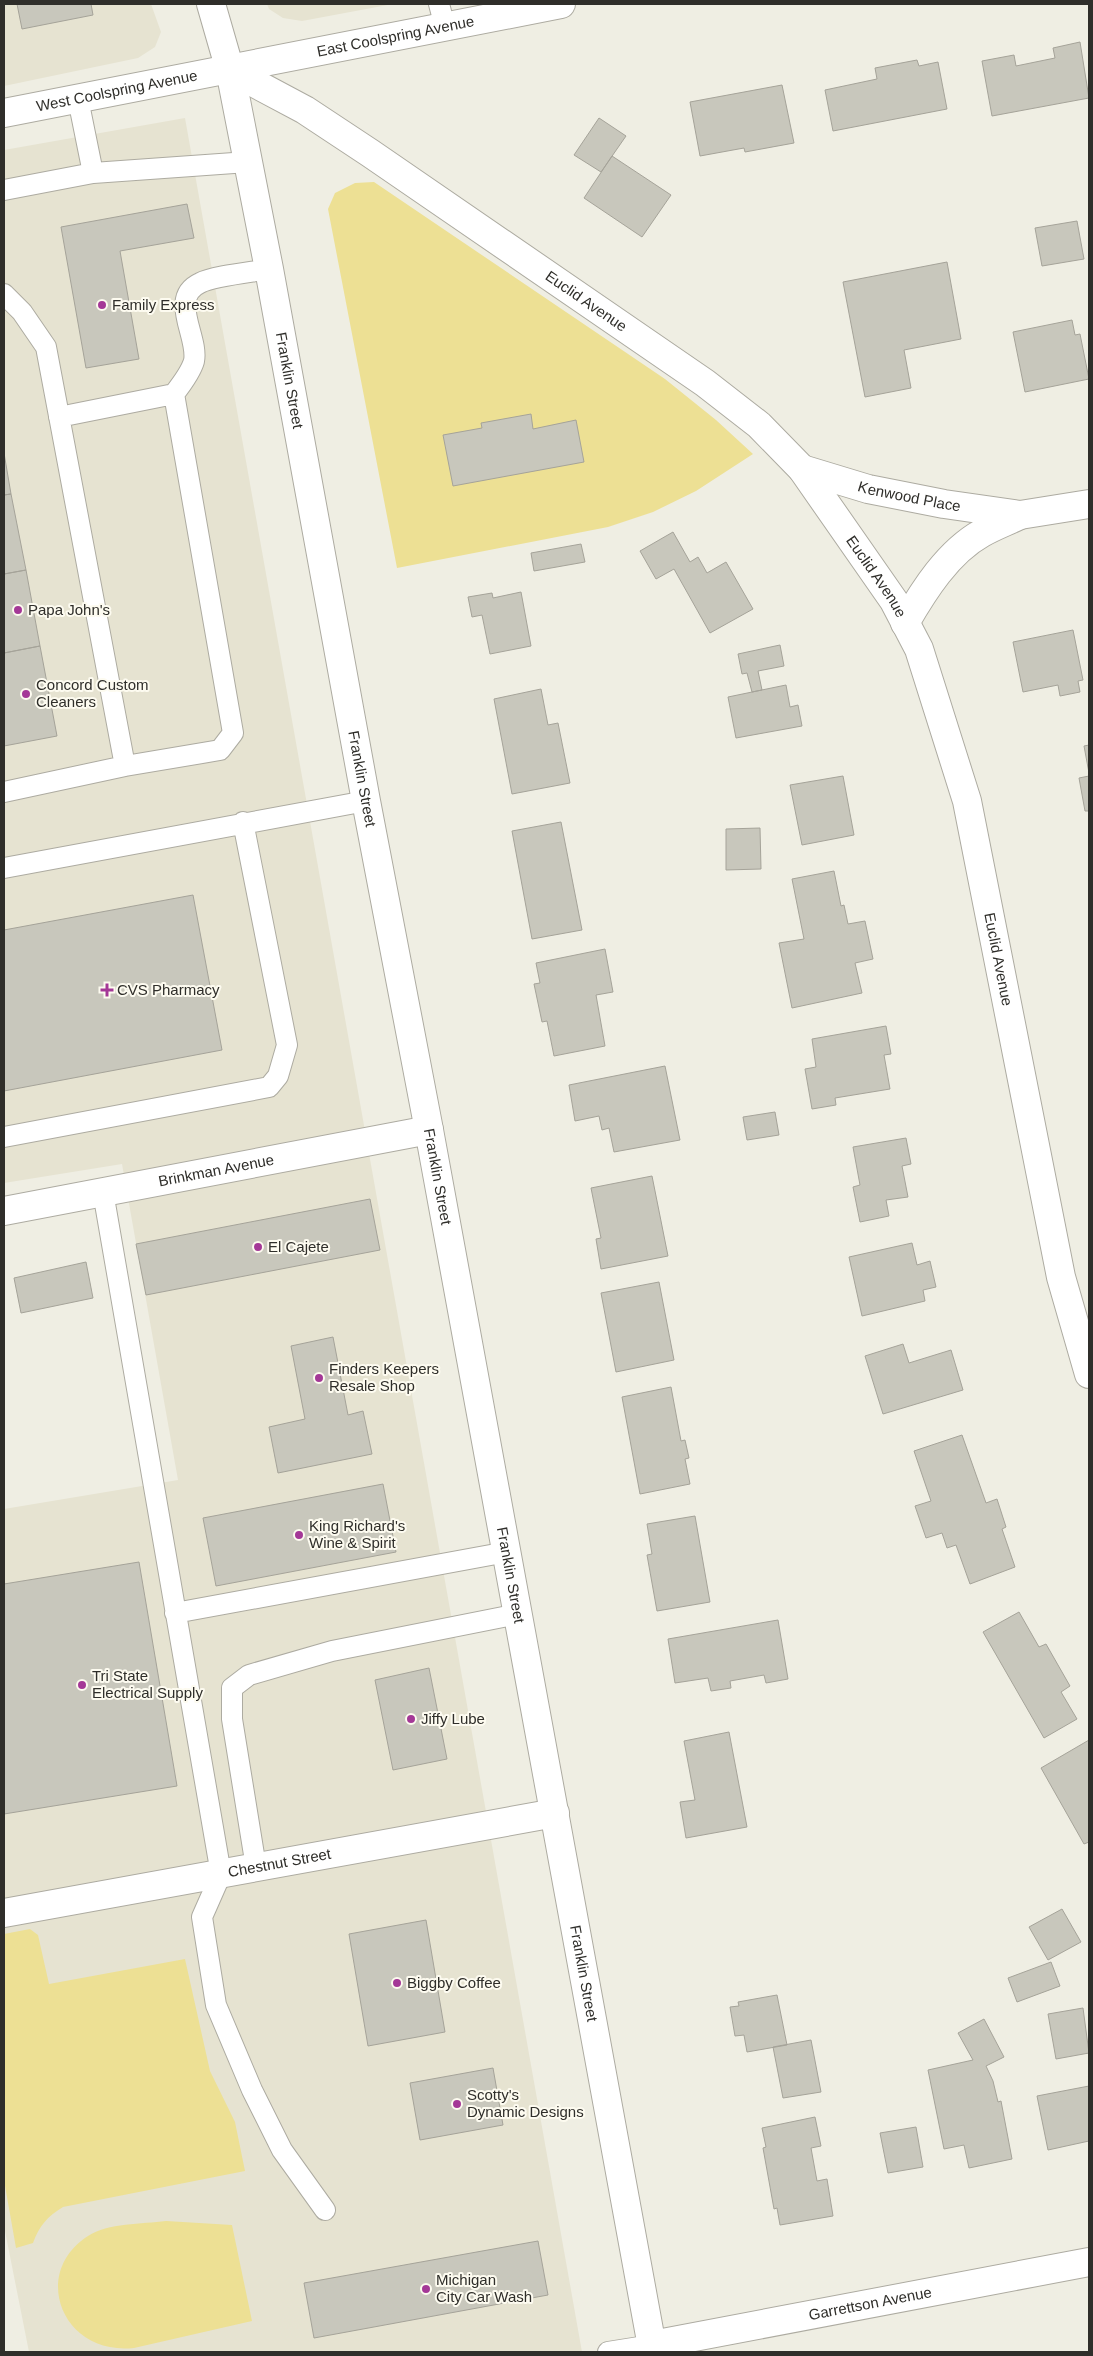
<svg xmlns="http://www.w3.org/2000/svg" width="1093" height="2356" font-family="Helvetica,sans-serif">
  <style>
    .built { fill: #e6e3d1 }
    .green { fill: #ede094 }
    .building { fill: #c8c7bc; stroke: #a5a399 }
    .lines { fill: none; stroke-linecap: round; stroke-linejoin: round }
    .lane-casing { stroke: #adaba1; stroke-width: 22 }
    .street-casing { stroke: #adaba1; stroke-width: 30 }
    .secondary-casing { stroke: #adaba1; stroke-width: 30 }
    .primary-casing { stroke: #adaba1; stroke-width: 30 }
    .lane { stroke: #fff; stroke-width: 20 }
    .street { stroke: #fff; stroke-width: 28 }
    .secondary { stroke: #fff; stroke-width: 28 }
    .primary { stroke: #fff; stroke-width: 28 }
    .poi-dot { fill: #a43897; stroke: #fdfbf0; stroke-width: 2 }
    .labels { text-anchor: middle; stroke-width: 4; stroke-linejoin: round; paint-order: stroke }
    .street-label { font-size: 15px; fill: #2f2e2a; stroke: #fdfbf0 }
    .poi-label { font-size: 15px; fill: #2f2e2a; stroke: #fdfbf0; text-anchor: start }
  </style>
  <rect width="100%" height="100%" fill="#efeee3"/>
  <path class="built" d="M 4,4 L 151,4 L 161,32 L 155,47 L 138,58 L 4,86 Z
    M 267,4 L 393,4 L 302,21 L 283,18 L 269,9 Z
    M 185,118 L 582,2352 L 29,2352 L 4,2226 L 4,1509 L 178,1480 L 122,1164 L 4,1183 L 4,150 Z"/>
  <path class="green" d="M 374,182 L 665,379 L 716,420 L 753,454 L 696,491 L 653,512 L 608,527 L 397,568 L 328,209 L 335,193 L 355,183 Z
    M 30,1929 L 38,1935 L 49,1984 L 185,1959 L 210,2071 L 235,2122 L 245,2171 L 63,2207 C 48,2216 39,2226 33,2243 L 16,2248 L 4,2180 L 4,1934 Z
    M 166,2221 L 232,2225 L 252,2321 L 134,2348 C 62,2356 30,2273 88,2236 C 108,2223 142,2224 166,2221 Z"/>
  <path class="building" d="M 17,4 L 91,4 L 93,15 L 22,29 Z
    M 1080,42 L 1089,98 L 992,116 L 982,61 L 1014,55 L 1016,66 L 1055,58 L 1053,48 Z
    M 917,60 L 919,66 L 938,62 L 947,109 L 833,131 L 825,90 L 877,79 L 875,68 Z
    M 782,85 L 794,143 L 745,152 L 744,148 L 700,156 L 690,102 Z
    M 599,118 L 626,136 L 601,172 L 574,155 Z
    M 612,156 L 671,195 L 642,237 L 584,198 Z
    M 187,204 L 194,238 L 120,251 L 139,359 L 86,368 L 61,227 Z
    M 1077,221 L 1084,259 L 1042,266 L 1035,228 Z
    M 947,262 L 961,339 L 904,350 L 911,388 L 865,397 L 843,282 Z
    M 1072,320 L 1075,335 L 1080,334 L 1089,379 L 1025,392 L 1013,332 Z
    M 531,414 L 533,429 L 576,420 L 584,462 L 453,486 L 443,435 L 482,428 L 481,423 Z
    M 4,453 L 11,494 L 4,495 Z
    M 11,494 L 26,570 L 4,574 L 4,495 Z
    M 673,532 L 690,562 L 698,557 L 707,573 L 726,562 L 753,609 L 710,633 L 674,569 L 656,579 L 640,551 Z
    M 581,544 L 585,562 L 534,571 L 531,553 Z
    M 26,570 L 40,646 L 4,653 L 4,574 Z
    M 521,592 L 531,646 L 490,654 L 482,615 L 472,617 L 468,597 L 492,593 L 493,598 Z
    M 1073,630 L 1083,680 L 1078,681 L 1080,692 L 1060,696 L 1058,685 L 1023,692 L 1013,642 Z
    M 780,645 L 784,666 L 758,671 L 762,690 L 752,692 L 747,673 L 742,674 L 738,654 Z
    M 40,646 L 57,736 L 4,746 L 4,653 Z
    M 786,685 L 790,707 L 798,705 L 802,726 L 736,738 L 728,697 Z
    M 541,689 L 548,725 L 558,723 L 570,783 L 512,794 L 494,699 Z
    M 1089,745 L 1089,773 L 1084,746 Z
    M 843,776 L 854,835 L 802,845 L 790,785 Z
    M 1089,776 L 1089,811 L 1085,811 L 1079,778 Z
    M 561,822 L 582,930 L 532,939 L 512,831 Z
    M 760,828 L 761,869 L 726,870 L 726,829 Z
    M 834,871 L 841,906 L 844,905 L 848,924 L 865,921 L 873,959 L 855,963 L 862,993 L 792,1008 L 779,943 L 804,939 L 792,879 Z
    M 193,895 L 222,1050 L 4,1091 L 4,930 Z
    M 605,949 L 613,992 L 596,995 L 605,1046 L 554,1056 L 547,1021 L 542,1022 L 534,984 L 540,983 L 536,963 Z
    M 886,1026 L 891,1054 L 884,1055 L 890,1089 L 835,1098 L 836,1105 L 812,1109 L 805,1069 L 816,1067 L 812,1039 Z
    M 665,1066 L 680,1140 L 614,1152 L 609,1128 L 602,1130 L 599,1116 L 575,1121 L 569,1085 Z
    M 775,1112 L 779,1135 L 747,1140 L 743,1117 Z
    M 906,1138 L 911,1164 L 902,1166 L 908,1197 L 886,1200 L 889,1216 L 860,1222 L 853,1187 L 860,1185 L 853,1147 Z
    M 652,1176 L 668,1256 L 601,1269 L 596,1239 L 601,1238 L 591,1188 Z
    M 370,1199 L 380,1250 L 146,1295 L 136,1244 Z
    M 912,1243 L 917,1265 L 930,1261 L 936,1287 L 923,1290 L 925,1301 L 862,1316 L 849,1257 Z
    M 86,1262 L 93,1298 L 21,1313 L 14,1278 Z
    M 659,1282 L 674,1360 L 616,1372 L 601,1293 Z
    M 333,1337 L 348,1415 L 363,1411 L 372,1454 L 278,1473 L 269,1427 L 305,1419 L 291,1346 Z
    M 903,1344 L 909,1363 L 951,1350 L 963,1390 L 883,1414 L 865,1356 Z
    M 671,1387 L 681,1441 L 685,1440 L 689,1458 L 685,1459 L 690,1484 L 640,1494 L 622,1397 Z
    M 962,1435 L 986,1503 L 997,1499 L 1006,1527 L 1002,1529 L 1015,1567 L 970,1584 L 956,1545 L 947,1548 L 942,1533 L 926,1538 L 915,1506 L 931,1501 L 914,1451 Z
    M 383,1484 L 396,1552 L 216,1586 L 203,1518 Z
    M 695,1516 L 710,1602 L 657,1611 L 647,1555 L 652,1554 L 647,1524 Z
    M 139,1562 L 177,1786 L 4,1814 L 4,1584 Z
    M 1019,1612 L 1039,1647 L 1046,1644 L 1070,1686 L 1061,1692 L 1077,1719 L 1044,1738 L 983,1632 Z
    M 778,1620 L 788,1679 L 766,1683 L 764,1675 L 730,1681 L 731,1688 L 711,1691 L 708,1678 L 675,1683 L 668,1639 Z
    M 429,1668 L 447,1759 L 393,1770 L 375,1680 Z
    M 729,1732 L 747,1827 L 686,1838 L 680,1802 L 695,1800 L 684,1741 Z
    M 1089,1740 L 1089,1842 L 1084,1844 L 1041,1768 Z
    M 1062,1909 L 1081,1942 L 1048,1960 L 1029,1927 Z
    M 426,1920 L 445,2032 L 368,2046 L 349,1934 Z
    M 1051,1962 L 1060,1986 L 1017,2002 L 1008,1978 Z
    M 777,1995 L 787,2045 L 747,2052 L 744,2035 L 735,2036 L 730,2007 L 739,2006 L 738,2002 Z
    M 1083,2008 L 1089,2053 L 1056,2059 L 1048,2014 Z
    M 984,2019 L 1004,2057 L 986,2066 L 993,2081 L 998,2102 L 1001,2101 L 1012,2159 L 969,2168 L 964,2145 L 944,2149 L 928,2070 L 973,2060 L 958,2033 Z
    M 811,2040 L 821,2092 L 783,2098 L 773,2047 Z
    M 493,2068 L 503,2125 L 420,2140 L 410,2083 Z
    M 1089,2086 L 1089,2141 L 1048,2150 L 1037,2096 Z
    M 815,2117 L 821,2146 L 811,2148 L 817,2181 L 827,2179 L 833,2216 L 780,2225 L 777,2208 L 774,2209 L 763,2148 L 766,2147 L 762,2128 Z
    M 916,2127 L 923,2167 L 888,2173 L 880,2133 Z
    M 538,2241 L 548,2295 L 314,2338 L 304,2283 Z"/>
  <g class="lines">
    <defs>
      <path id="lane" d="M 439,4 L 445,27
        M 78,99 L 93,173
        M 4,190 L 93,173 L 248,162
        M 4,294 L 22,312 L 46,347 L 125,766 L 220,750 L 233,733 L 174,394
        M 59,417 L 174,394 C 181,385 191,372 194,361 C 199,337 168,298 200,283 C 213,276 253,272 269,269
        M 4,792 L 125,766
        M 4,868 L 366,801
        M 4,1137 L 269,1087 L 278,1076 L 287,1045 L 243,822
        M 103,1192 L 221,1874 L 202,1917 L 216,2005 L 252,2090 L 282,2150 L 325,2210
        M 175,1613 L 507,1552
        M 256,1867 L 232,1719 L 232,1688 L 249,1675 L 332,1651 L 518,1614
        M 608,2352 L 652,2345"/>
      <g id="street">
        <path id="s1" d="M 230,70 L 305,110 L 370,153 L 705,383 L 759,425 L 802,469 L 894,601 L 919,649 L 967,801 L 1061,1277 L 1089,1374"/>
        <path id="s2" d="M 802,469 L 868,489 L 944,504 L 1020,515 L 1089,504"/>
        <path d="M 905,623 C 924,590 948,552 982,533 C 994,526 1008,521 1020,515"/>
        <path id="s3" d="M 4,1211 L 429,1130"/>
        <path id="s4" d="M 4,1913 L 555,1813"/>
        <path id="s5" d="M 652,2345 L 1089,2262"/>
      </g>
      <g id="secondary">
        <path d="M 211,4 L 230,70"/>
        <path id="s6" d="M 4,113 L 561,4"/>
      </g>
      <g id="primary">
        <path id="s7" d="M 230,70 L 269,269 L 366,801 L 429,1130 L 653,2352"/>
      </g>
    </defs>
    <use href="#lane" class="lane-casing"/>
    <use href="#street" class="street-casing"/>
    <use href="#secondary" class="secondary-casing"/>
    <use href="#primary" class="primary-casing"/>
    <use href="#lane" class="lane"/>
    <use href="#street" class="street"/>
    <use href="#secondary" class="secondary"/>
    <use href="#primary" class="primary"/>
  </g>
  <g class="poi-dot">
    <circle cx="102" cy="305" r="5"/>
    <circle cx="18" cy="610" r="5"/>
    <circle cx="26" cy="694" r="5"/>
    <path d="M104.5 982.5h5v5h5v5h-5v5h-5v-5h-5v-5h5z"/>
    <circle cx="258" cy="1247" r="5"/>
    <circle cx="319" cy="1378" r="5"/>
    <circle cx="299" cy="1535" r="5"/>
    <circle cx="82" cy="1685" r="5"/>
    <circle cx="411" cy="1719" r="5"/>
    <circle cx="397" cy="1983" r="5"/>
    <circle cx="457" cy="2104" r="5"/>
    <circle cx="426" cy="2289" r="5"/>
  </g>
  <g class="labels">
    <g class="street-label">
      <text dy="5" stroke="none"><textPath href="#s6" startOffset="399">East Coolspring Avenue</textPath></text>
      <text dy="5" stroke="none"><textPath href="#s6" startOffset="115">West Coolspring Avenue</textPath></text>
      <text dy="5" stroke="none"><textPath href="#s1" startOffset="425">Euclid Avenue</textPath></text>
      <text dy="5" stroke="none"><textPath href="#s7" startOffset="316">Franklin Street</textPath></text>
      <text dy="5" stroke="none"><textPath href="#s2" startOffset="111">Kenwood Place</textPath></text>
      <text dy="5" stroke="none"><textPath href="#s1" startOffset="830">Euclid Avenue</textPath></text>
      <text dy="5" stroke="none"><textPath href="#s7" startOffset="721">Franklin Street</textPath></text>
      <text dy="5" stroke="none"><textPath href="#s1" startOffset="1235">Euclid Avenue</textPath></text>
      <text dy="5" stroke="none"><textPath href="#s3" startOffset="216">Brinkman Avenue</textPath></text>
      <text dy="5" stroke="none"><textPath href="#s7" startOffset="1126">Franklin Street</textPath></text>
      <text dy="5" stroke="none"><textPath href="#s7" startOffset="1531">Franklin Street</textPath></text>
      <text dy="5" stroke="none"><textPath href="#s4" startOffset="280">Chestnut Street</textPath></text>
      <text dy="5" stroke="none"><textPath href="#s7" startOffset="1936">Franklin Street</textPath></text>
      <text dy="5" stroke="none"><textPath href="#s5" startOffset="222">Garrettson Avenue</textPath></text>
    </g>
    <g class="poi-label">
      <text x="112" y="310">Family Express</text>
      <text x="28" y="615">Papa John's</text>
      <text x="36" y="690">Concord Custom<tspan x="36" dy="17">Cleaners</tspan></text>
      <text x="117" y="995">CVS Pharmacy</text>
      <text x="268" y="1252">El Cajete</text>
      <text x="329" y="1374">Finders Keepers<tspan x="329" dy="17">Resale Shop</tspan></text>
      <text x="309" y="1531">King Richard's<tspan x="309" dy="17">Wine &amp; Spirit</tspan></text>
      <text x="92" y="1681">Tri State<tspan x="92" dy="17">Electrical Supply</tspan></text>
      <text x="421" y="1724">Jiffy Lube</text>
      <text x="407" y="1988">Biggby Coffee</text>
      <text x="467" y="2100">Scotty's<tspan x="467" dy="17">Dynamic Designs</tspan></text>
      <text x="436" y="2285">Michigan<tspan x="436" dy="17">City Car Wash</tspan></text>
    </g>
  </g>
  <rect width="1093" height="2356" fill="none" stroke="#2f2e2a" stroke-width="10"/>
</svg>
